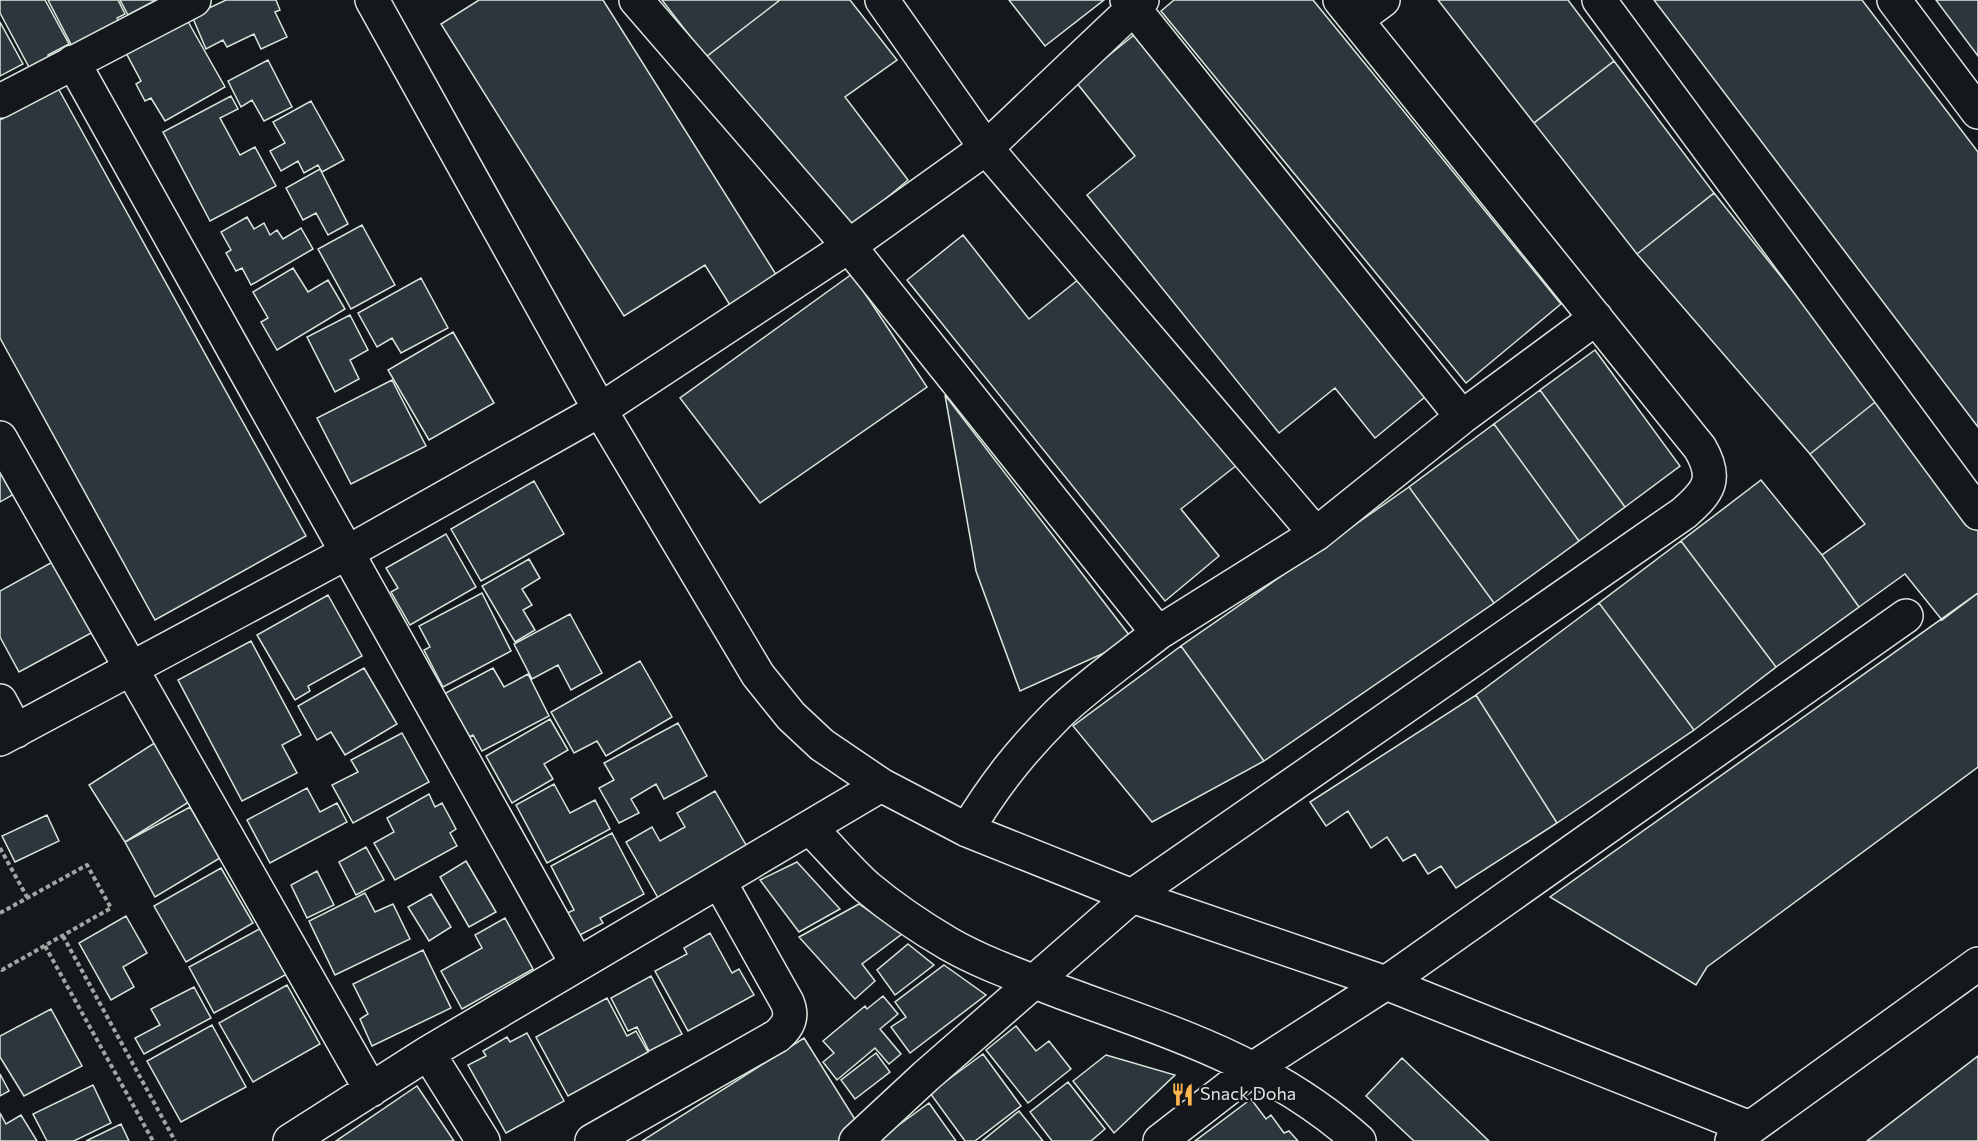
<svg xmlns="http://www.w3.org/2000/svg" width="1978" height="1141" font-family="Commissioner,sans-serif">
  <style>
    .building { fill: #2c363c; stroke: #d8e6dc; stroke-width: 1.5 }
    .lines { fill: none; stroke-linecap: round; stroke-linejoin: round }
    .minor-casing { stroke: #d8e6dc; stroke-width: 36 }
    .path { stroke: #9da8a2; stroke-width: 4; stroke-dasharray: 4.5 3; stroke-linecap: butt }
    .minor { stroke: #14181c; stroke-width: 33 }
    .labels { text-anchor: middle; stroke-width: 4.5; stroke-linejoin: round; paint-order: stroke }
    .poi-label { font-size: 18px; fill: #d8e6dc; stroke: #14181c; text-anchor: start }
  </style>
  <rect width="100%" height="100%" fill="#14181c"/>
  <path class="building" d="M 0,0 L 45,0 L 69,44 L 48,55 L 49,62 L 30,69 L 0,13 Z
    M 48,0 L 118,0 L 125,14 L 117,18 L 121,25 L 74,50 Z
    M 120,0 L 156,0 L 128,15 Z
    M 226,0 L 276,0 L 280,10 L 275,12 L 287,37 L 261,49 L 254,34 L 227,47 L 223,40 L 206,49 L 192,16 Z
    M 479,0 L 603,0 L 782,284 L 735,313 L 705,265 L 624,316 L 441,24 Z
    M 662,0 L 780,0 L 706,57 Z
    M 780,0 L 850,0 L 897,60 L 845,97 L 908,180 L 845,233 L 706,57 Z
    M 1009,0 L 1104,0 L 1045,46 Z
    M 1174,0 L 1313,0 L 1561,304 L 1466,383 L 1161,11 Z
    M 1438,0 L 1568,0 L 1614,61 L 1534,123 Z
    M 1654,0 L 1862,0 L 1978,152 L 1978,427 Z
    M 1936,0 L 1978,0 L 1978,56 Z
    M 186,18 L 225,87 L 165,121 L 151,98 L 145,101 L 136,84 L 141,81 L 125,51 Z
    M 0,22 L 23,64 L 0,76 Z
    M 1134,35 L 1425,397 L 1375,438 L 1335,388 L 1279,433 L 1087,195 L 1135,156 L 1076,82 Z
    M 268,60 L 292,107 L 264,121 L 252,100 L 241,107 L 228,81 Z
    M 1614,61 L 1714,193 L 1637,254 L 1534,123 Z
    M 58,88 L 306,536 L 155,620 L 0,338 L 0,120 Z
    M 231,96 L 238,109 L 220,118 L 240,155 L 255,147 L 276,186 L 210,221 L 163,132 Z
    M 311,101 L 344,160 L 322,172 L 318,165 L 304,173 L 298,161 L 281,171 L 270,151 L 285,143 L 273,122 Z
    M 320,169 L 348,224 L 328,235 L 316,213 L 303,220 L 286,188 Z
    M 1714,193 L 1879,399 L 1810,454 L 1637,254 Z
    M 247,217 L 254,229 L 264,223 L 270,235 L 277,230 L 283,239 L 301,228 L 313,249 L 251,285 L 242,268 L 236,271 L 226,253 L 231,250 L 221,232 Z
    M 362,225 L 395,285 L 351,309 L 318,249 Z
    M 963,235 L 1029,319 L 1084,275 L 1237,465 L 1181,509 L 1219,556 L 1165,601 L 907,280 Z
    M 293,268 L 308,292 L 328,280 L 345,309 L 277,350 L 261,322 L 268,318 L 253,292 Z
    M 852,274 L 927,387 L 760,503 L 680,398 Z
    M 421,278 L 448,328 L 401,353 L 392,338 L 377,347 L 358,313 Z
    M 350,315 L 368,350 L 350,360 L 359,379 L 335,392 L 307,337 Z
    M 453,332 L 494,403 L 429,440 L 388,370 Z
    M 1595,350 L 1680,466 L 1625,507 L 1540,390 Z
    M 392,380 L 426,446 L 351,484 L 317,418 Z
    M 1540,390 L 1625,507 L 1579,541 L 1494,424 Z
    M 945,395 L 1133,640 L 1020,691 L 976,571 Z
    M 1879,399 L 1978,530 L 1978,593 L 1942,620 L 1905,574 L 1859,607 L 1822,555 L 1865,524 L 1810,454 Z
    M 1494,424 L 1579,541 L 1494,603 L 1409,487 Z
    M 0,453 L 21,490 L 0,502 Z
    M 1761,480 L 1822,555 L 1859,607 L 1776,667 L 1681,541 Z
    M 534,481 L 564,534 L 481,581 L 451,529 Z
    M 1409,487 L 1494,603 L 1264,761 L 1181,646 Z
    M 446,534 L 476,587 L 410,625 L 391,592 L 398,588 L 386,568 Z
    M 1681,541 L 1776,667 L 1694,730 L 1599,603 Z
    M 529,559 L 540,578 L 522,589 L 532,605 L 523,610 L 535,630 L 515,642 L 482,586 Z
    M 56,560 L 95,631 L 19,672 L 0,637 L 0,591 Z
    M 482,593 L 511,651 L 443,687 L 424,650 L 430,647 L 419,626 Z
    M 1978,593 L 1978,767 L 1707,967 L 1696,985 L 1550,897 Z
    M 328,595 L 362,656 L 308,686 L 310,691 L 295,700 L 257,635 Z
    M 1599,603 L 1694,730 L 1557,823 L 1476,695 Z
    M 570,614 L 602,673 L 571,690 L 558,665 L 532,679 L 514,644 Z
    M 251,641 L 301,735 L 282,745 L 297,773 L 242,801 L 178,680 Z
    M 1181,646 L 1264,761 L 1152,822 L 1073,726 Z
    M 640,661 L 672,717 L 606,756 L 597,741 L 574,753 L 551,712 Z
    M 364,668 L 397,724 L 345,755 L 331,732 L 317,740 L 298,706 Z
    M 493,668 L 504,687 L 528,674 L 549,716 L 482,751 L 473,735 L 465,739 L 442,695 Z
    M 1476,695 L 1557,823 L 1456,888 L 1441,866 L 1428,874 L 1415,854 L 1403,861 L 1387,837 L 1371,848 L 1348,811 L 1326,826 L 1310,802 Z
    M 550,719 L 568,750 L 544,764 L 553,779 L 512,803 L 486,756 Z
    M 678,723 L 707,776 L 664,799 L 656,784 L 631,799 L 639,813 L 619,823 L 599,788 L 614,780 L 604,763 Z
    M 402,733 L 429,782 L 353,823 L 332,785 L 358,772 L 351,760 Z
    M 156,742 L 192,800 L 125,842 L 89,785 Z
    M 554,784 L 570,813 L 595,800 L 610,829 L 547,863 L 516,805 Z
    M 307,788 L 320,812 L 337,803 L 347,822 L 270,863 L 247,820 Z
    M 715,791 L 750,852 L 661,903 L 626,842 L 652,827 L 660,841 L 685,827 L 677,813 Z
    M 429,794 L 435,807 L 442,803 L 456,829 L 450,833 L 457,846 L 395,880 L 374,843 L 394,832 L 387,818 Z
    M 190,807 L 220,858 L 155,897 L 125,842 Z
    M 47,815 L 59,841 L 15,862 L 2,836 Z
    M 612,833 L 644,894 L 600,918 L 603,923 L 576,937 L 565,914 L 574,910 L 551,866 Z
    M 366,847 L 384,880 L 356,895 L 339,862 Z
    M 466,861 L 496,912 L 469,927 L 440,877 Z
    M 797,862 L 840,909 L 799,932 L 760,880 Z
    M 221,868 L 253,923 L 186,962 L 154,906 Z
    M 317,871 L 334,905 L 307,918 L 291,885 Z
    M 365,893 L 375,912 L 393,904 L 410,939 L 335,975 L 309,921 Z
    M 431,894 L 451,927 L 429,941 L 408,907 Z
    M 859,904 L 902,934 L 862,964 L 875,981 L 855,999 L 799,937 Z
    M 126,916 L 147,953 L 123,967 L 134,987 L 111,1000 L 79,943 Z
    M 505,918 L 533,969 L 462,1009 L 441,971 L 482,948 L 475,935 Z
    M 265,926 L 289,973 L 214,1013 L 189,967 Z
    M 710,933 L 732,973 L 739,969 L 754,995 L 688,1031 L 655,971 L 687,954 L 684,948 Z
    M 908,944 L 934,965 L 895,995 L 877,970 Z
    M 423,950 L 451,1008 L 372,1046 L 360,1019 L 368,1014 L 353,984 Z
    M 944,965 L 986,995 L 910,1053 L 891,1027 L 906,1017 L 895,1002 Z
    M 651,976 L 682,1034 L 649,1051 L 637,1027 L 628,1031 L 611,998 Z
    M 287,985 L 320,1044 L 253,1082 L 219,1023 Z
    M 194,987 L 211,1018 L 144,1054 L 135,1038 L 160,1025 L 151,1009 Z
    M 883,996 L 898,1014 L 880,1029 L 901,1054 L 889,1064 L 875,1048 L 837,1080 L 823,1062 L 834,1053 L 823,1041 L 865,1006 L 867,1009 Z
    M 607,998 L 627,1036 L 636,1031 L 648,1052 L 568,1096 L 536,1037 Z
    M 51,1009 L 82,1066 L 24,1096 L 0,1057 L 0,1036 Z
    M 212,1025 L 246,1087 L 181,1122 L 147,1061 Z
    M 1016,1026 L 1036,1051 L 1049,1041 L 1071,1069 L 1028,1103 L 986,1050 Z
    M 527,1033 L 564,1101 L 506,1133 L 468,1065 L 486,1056 L 483,1051 L 507,1037 L 510,1042 Z
    M 804,1038 L 861,1129 L 842,1141 L 642,1141 Z
    M 876,1053 L 890,1072 L 855,1099 L 841,1080 Z
    M 983,1054 L 1021,1106 L 975,1141 L 965,1141 L 930,1093 Z
    M 1106,1055 L 1175,1075 L 1114,1133 L 1073,1081 Z
    M 1978,1056 L 1978,1141 L 1867,1141 Z
    M 1402,1058 L 1489,1141 L 1414,1141 L 1366,1096 Z
    M 0,1074 L 9,1091 L 0,1096 Z
    M 1068,1082 L 1105,1129 L 1091,1141 L 1052,1141 L 1030,1112 Z
    M 93,1085 L 111,1123 L 74,1141 L 47,1141 L 33,1114 Z
    M 417,1086 L 454,1141 L 336,1141 Z
    M 1251,1099 L 1266,1119 L 1271,1115 L 1284,1133 L 1289,1131 L 1298,1141 L 1195,1141 Z
    M 929,1103 L 956,1141 L 883,1141 L 881,1138 Z
    M 1019,1111 L 1043,1141 L 982,1141 Z
    M 0,1113 L 6,1124 L 21,1115 L 37,1141 L 0,1141 Z
    M 121,1124 L 129,1141 L 86,1141 Z"/>
  <g class="lines">
    <defs>
      <path id="minor" d="M 372,0 L 600,410 L 758,675 L 791,716 L 822,745 L 881,785 L 967,830 L 1132,896 L 1386,983 L 1750,1128
        M 636,0 L 849,246 L 1158,633 L 1316,534 L 1462,417 L 1596,318
        M 882,0 L 986,148 L 1316,534
        M 1127,0 L 1462,417
        M 1599,0 L 1978,513
        M 1894,0 L 1978,112
        M 1356,20 L 1383,0
        M 73,62 L 577,964
        M 0,101 L 194,0
        M 0,438 L 371,1090
        M 0,701 L 16,731
        M 0,739 L 348,552 L 600,410 L 849,246 L 986,148 L 1142,0
        M 810,828 C 829,847 847,869 867,887 C 892,908 920,927 949,944 C 984,964 1023,977 1061,992 C 1169,1032 1271,1062 1359,1141
        M 967,830 C 994,785 1021,751 1058,714 C 1087,686 1125,659 1158,633
        M 428,1053 L 483,1141
        M 290,1141 L 428,1053 L 881,785
        M 592,1141 L 777,1036 C 789,1026 793,1016 787,1002 L 719,881
        M 856,1141 L 926,1076 L 1132,896 L 1684,513 C 1709,491 1718,479 1700,448 L 1340,0
        M 1160,1141 L 1254,1068 L 1386,983 L 1906,616
        M 1732,1141 L 1978,964"/>
    </defs>
    <use href="#minor" class="minor-casing"/>
    <path class="path" d="M 0,848 L 27,897
      M 0,913 L 87,865 L 111,908 L 2,970 L 0,967
      M 63,936 L 175,1141
      M 45,946 L 153,1141"/>
    <use href="#minor" class="minor"/>
  </g>
  <defs>
    <symbol id="restaurant-bare" viewBox="-9 -9 18 18"><path d="M-5-6h1v4h1v-4h1v4h1v-4h1v5L-1.5 .5V6h-2V.5L-5-1ZM5-6V6H3V1.5H1.5Q1.5-4 5-6Z" fill="#ffb74d" stroke="#14181c" stroke-width="2.5" paint-order="stroke"/></symbol>
  </defs>
  <g fill-rule="evenodd">
    <use href="#restaurant-bare" x="1166" y="1078" width="33" height="33"/>
  </g>
  <g class="labels">
    <g class="poi-label">
      <text x="1200" y="1100">Snack Doha</text>
    </g>
  </g>
</svg>
